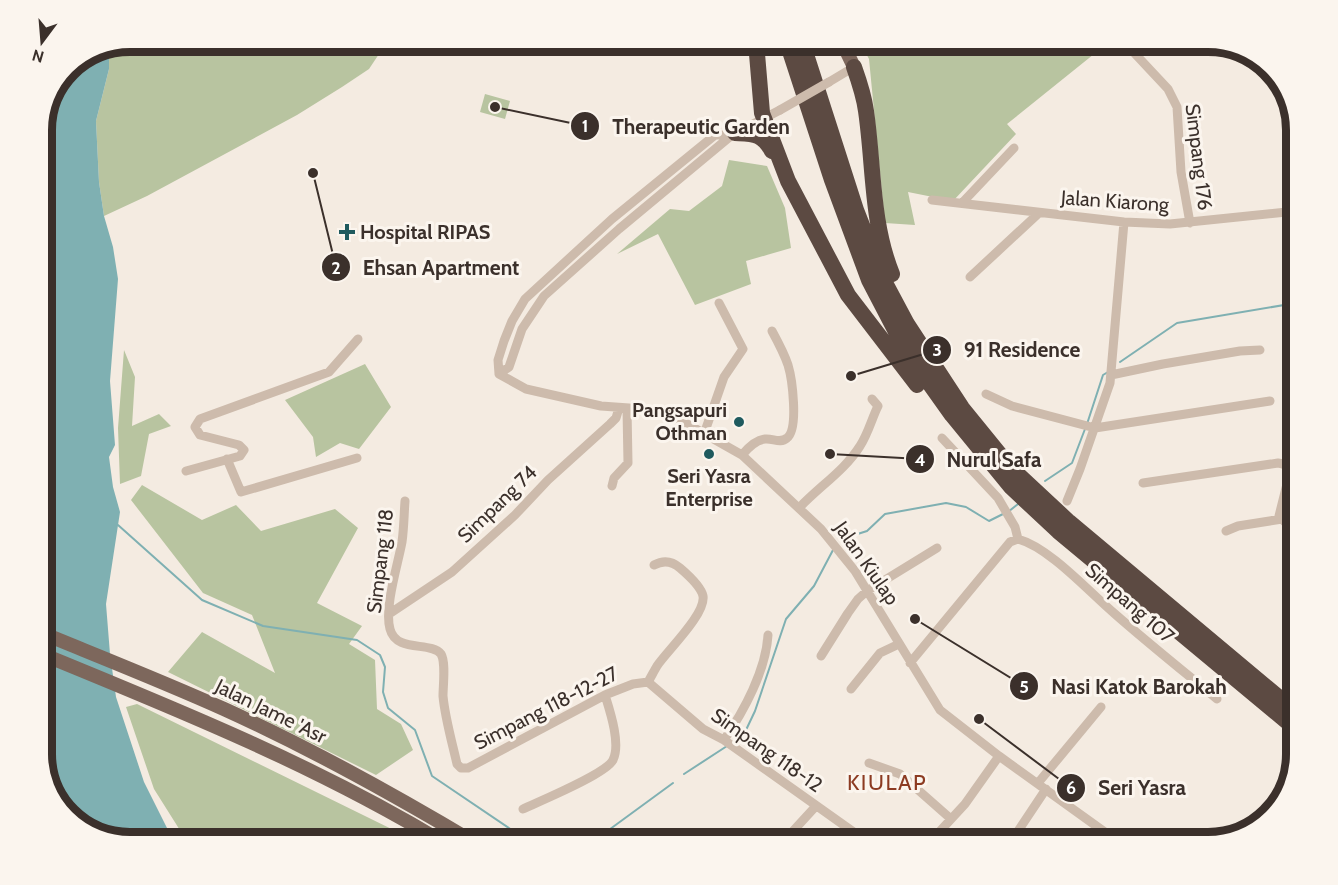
<svg xmlns="http://www.w3.org/2000/svg" width="1338" height="885" font-family="Cabin,sans-serif">
  <style>
    .green { fill: #b8c4a0 }
    .water { fill: #7fb0b2 }
    .lines { fill: none; stroke-linecap: round; stroke-linejoin: round }
    .stream { stroke: #7fb0b2; stroke-width: 2 }
    .street { stroke: #cdbbac; stroke-width: 9 }
    .primary { stroke: #7d675c; stroke-width: 14 }
    .highway { stroke: #5c4a42; stroke-width: 16 }
    .street-bridge { stroke: #cdbbac; stroke-width: 9 }
    .poi-dot { fill: #1f5a5e; stroke: #fbf5ee; stroke-width: 2 }
    .labels { text-anchor: middle; stroke-width: 6; stroke-linejoin: round; paint-order: stroke }
    .street-label { font-size: 20px; fill: #3b302b; stroke: #fbf5ee }
    .poi-label { font-size: 20px; font-weight: bold; fill: #3b302b; stroke: #fbf5ee; text-anchor: start }
    .quarter-label { font-size: 22px; letter-spacing: 1.5px; fill: #8c3b22; stroke: #fbf5ee }
    .rim { fill: none; stroke: #3b302b; stroke-width: 8 }
    .leader { fill: none; stroke: #3b302b; stroke-width: 2 }
    .callout-dot { fill: #3b302b; stroke: #fbf5ee; stroke-width: 2 }
    .mark-label { font-size: 18px; text-anchor: middle; font-weight: bold; fill: #fff }
    .callout-label { font-size: 21px; text-anchor: middle; font-weight: bold; fill: #3b302b; stroke: #fbf5ee; stroke-width: 6; stroke-linejoin: round; paint-order: stroke }
  </style>
  <rect width="100%" height="100%" fill="#f4ebe1"/>
  <path class="green" d="M 131,42 L 387,42 L 369,69 L 342,87 L 297,115 L 147,196 L 104,216 L 99,182 L 96,121 L 109,69 L 109,51 Z
    M 860,42 L 1109,42 L 1007,124 L 1016,134 L 953,201 L 908,192 L 915,225 L 885,223 L 869,59 Z
    M 485,94 L 510,101 L 505,119 L 480,112 Z
    M 729,160 L 767,166 L 785,208 L 791,248 L 746,261 L 751,284 L 695,305 L 658,234 L 617,254 L 670,209 L 689,211 L 722,186 Z
    M 124,350 L 135,377 L 132,426 L 159,414 L 171,426 L 149,434 L 141,476 L 120,484 L 118,428 Z
    M 365,364 L 391,407 L 359,449 L 340,443 L 316,457 L 313,437 L 285,400 Z
    M 142,485 L 202,520 L 236,505 L 261,531 L 335,509 L 358,528 L 317,603 L 362,626 L 349,644 L 375,660 L 377,709 L 401,724 L 413,750 L 376,775 L 168,672 L 202,632 L 275,673 L 252,615 L 203,593 L 131,500 Z
    M 137,704 L 420,843 L 188,843 L 154,789 L 126,707 Z"/>
  <path class="water" d="M 109,51 L 109,69 L 96,121 L 99,182 L 104,216 L 113,247 L 118,279 L 110,381 L 115,445 L 109,457 L 113,487 L 120,512 L 106,604 L 110,654 L 116,697 L 144,782 L 169,832 L 178,843 L 131,843 L 82,828 L 54,799 L 42,760 L 42,125 L 68,68 Z"/>
  <g class="lines">
    <path class="stream" d="M 1120,362 L 1177,323 L 1296,303
      M 1087,424 L 1103,375 L 1108,372
      M 1045,481 L 1072,463 L 1085,429
      M 1008,512 L 1018,504
      M 118,525 L 202,600 L 263,626 L 357,640 L 380,655 L 385,667 L 383,692 L 388,708 L 415,730 L 432,776 L 531,843
      M 842,539 L 867,531 L 885,514 L 946,503 L 966,507 L 989,521 L 1003,514
      M 735,740 L 746,730 L 755,711 L 786,619 L 814,586 L 833,550
      M 684,774 L 727,746
      M 591,843 L 673,783"/>
    <path class="street" d="M 1124,42 L 1168,89 L 1177,107 L 1181,172 L 1190,223
      M 829,82 L 854,67
      M 932,200 L 1124,222 L 1170,224 L 1296,211
      M 962,203 L 1014,148
      M 970,277 L 1039,213
      M 499,374 L 526,389 L 601,406 L 657,410 L 673,416 L 742,455 L 821,529 L 855,571 L 940,710 L 999,756 L 1120,843
      M 499,374 L 509,367 L 522,329 L 544,296 L 619,229 L 732,135 L 780,110
      M 499,374 L 498,360 L 504,341 L 512,321 L 525,299 L 612,219 L 715,135 L 732,135
      M 1111,375 L 1163,364 L 1240,351 L 1260,350
      M 986,394 L 1012,406 L 1095,428 L 1270,401
      M 704,434 L 724,377 L 743,349 L 719,303
      M 942,438 L 998,498 L 1015,527 L 1018,539
      M 742,455 C 747,449 756,440 765,439 C 773,438 780,444 787,438 C 799,429 792,378 788,365 C 784,353 778,342 772,331
      M 227,459 L 241,492 L 357,458
      M 186,471 L 240,456 L 244,450 L 239,445 L 200,435 L 195,427 L 200,419 L 329,372 L 358,339
      M 1143,483 L 1278,463 C 1285,464 1288,466 1290,472 L 1279,516 L 1286,523 L 1296,529
      M 612,486 L 614,478 L 628,463 L 627,409
      M 405,501 C 404,514 404,528 402,542 C 398,564 384,608 390,629 C 396,653 431,641 441,654 C 446,662 443,686 443,696 C 445,718 452,742 457,764 L 461,768 L 468,768 L 605,695 L 633,684 L 648,682
      M 1067,501 L 1080,469 L 1110,383 L 1124,222
      M 800,507 C 820,486 845,470 860,446 C 868,434 872,418 878,406 L 872,399
      M 1226,531 L 1238,526 L 1282,519
      M 389,614 L 452,572 L 515,515 L 548,480 L 610,424 L 616,418 L 619,408
      M 821,656 L 848,613 L 858,599 L 867,591 L 937,548
      M 910,663 L 1010,542 L 1018,539 C 1050,548 1088,591 1115,614 C 1148,643 1183,671 1217,699
      M 648,682 L 703,729 L 724,740 L 869,843
      M 648,682 C 651,677 654,671 657,666 C 667,651 706,614 703,596 C 701,586 687,574 680,568 C 672,561 663,560 654,565
      M 851,689 L 880,653 L 899,644
      M 724,740 C 744,711 766,670 768,635
      M 869,763 L 900,774 L 951,819
      M 1038,783 L 1101,707
      M 523,809 C 540,801 606,774 613,760 C 621,744 610,711 605,695
      M 782,843 L 816,806
      M 929,843 L 965,804 L 999,756
      M 1010,843 L 1046,789"/>
    <path class="primary" d="M 842,42 L 854,67
      M 42,633 C 103,658 164,682 224,709 C 310,748 393,794 475,843
      M 42,654 C 179,710 317,766 444,843"/>
    <path class="highway" d="M 756,42 L 762,113 L 788,181 L 848,295 L 917,385
      M 787,42 L 832,180 L 869,280 L 905,349 L 952,415 L 1011,487 L 1058,531 L 1296,729
      M 802,42 L 856,210 L 883,279 L 907,324 L 962,408 L 1010,467 L 1069,522 L 1296,712
      M 854,67 C 859,81 864,96 866,111 C 874,166 871,222 892,274
      M 735,133 C 754,134 762,133 772,151"/>
    <path class="street-bridge" d="M 780,110 L 829,82"/>
  </g>
  <g class="poi-dot">
    <path d="M344 223h6v6h6v6h-6v6h-6v-6h-6v-6h6z"/>
    <circle cx="739" cy="422" r="6"/>
    <circle cx="709" cy="454" r="6"/>
  </g>
  <g class="labels">
    <g class="street-label">
      <text transform="translate(1199 157) rotate(83)" y="7">Simpang 176</text>
      <text transform="translate(1115 201) rotate(4)" y="7">Jalan Kiarong</text>
      <text transform="translate(497 504) rotate(-44)" y="7">Simpang 74</text>
      <text transform="translate(380 561) rotate(-83)" y="7">Simpang 118</text>
      <text transform="translate(867 563) rotate(55)" y="7">Jalan Kiulap</text>
      <text transform="translate(1130 603) rotate(41)" y="7">Simpang 107</text>
      <text transform="translate(546 708) rotate(-27)" y="7">Simpang 118-12-27</text>
      <text transform="translate(271 711) rotate(26)" y="7">Jalan Jame 'Asr</text>
      <text transform="translate(767 750) rotate(35)" y="7">Simpang 118-12</text>
    </g>
    <g class="poi-label">
      <text x="360" y="239">Hospital RIPAS</text>
      <text x="727" y="417" text-anchor="end">Pangsapuri<tspan x="727" dy="23">Othman</tspan></text>
      <text x="709" y="483" text-anchor="middle">Seri Yasra<tspan x="709" dy="23">Enterprise</tspan></text>
    </g>
    <g class="quarter-label">
      <text x="887" y="790">KIULAP</text>
    </g>
  </g>
  <path d="M0 0H1338V885H0ZM130 52H1208A78 78 0 0 1 1286 130V754A78 78 0 0 1 1208 832H130A78 78 0 0 1 52 754V130A78 78 0 0 1 130 52Z" fill="#fbf5ee" fill-rule="evenodd"/>
  <path class="rim" d="M130 52H1208A78 78 0 0 1 1286 130V754A78 78 0 0 1 1208 832H130A78 78 0 0 1 52 754V130A78 78 0 0 1 130 52Z"/>
  <path class="leader" d="M495 107L585 126M313 173L336 267M851 376L937 350M830 454L920 459M915 619L1024 686M979 719L1071 788"/>
  <g class="callout-dot">
    <circle cx="495" cy="107" r="6"/>
    <circle cx="313" cy="173" r="6"/>
    <circle cx="851" cy="376" r="6"/>
    <circle cx="830" cy="454" r="6"/>
    <circle cx="915" cy="619" r="6"/>
    <circle cx="979" cy="719" r="6"/>
    <circle cx="585" cy="126" r="15"/>
    <circle cx="336" cy="267" r="15"/>
    <circle cx="937" cy="350" r="15"/>
    <circle cx="920" cy="459" r="15"/>
    <circle cx="1024" cy="686" r="15"/>
    <circle cx="1071" cy="788" r="15"/>
  </g>
  <g class="mark-label">
    <text x="585" y="132">1</text>
    <text x="336" y="274">2</text>
    <text x="937" y="356">3</text>
    <text x="920" y="466">4</text>
    <text x="1024" y="693">5</text>
    <text x="1071" y="794">6</text>
  </g>
  <g class="callout-label">
    <text x="701" y="134">Therapeutic Garden</text>
    <text x="441" y="275">Ehsan Apartment</text>
    <text x="1022" y="357">91 Residence</text>
    <text x="994" y="467">Nurul Safa</text>
    <text x="1139" y="694">Nasi Katok Barokah</text>
    <text x="1142" y="795">Seri Yasra</text>
  </g>
  <g transform="translate(42 42) rotate(196)" stroke="#fbf5ee" stroke-width="4.5" paint-order="stroke">
  <path d="M0-4.5L10 22L0 15L-10 22Z" fill="#3b302b"/>
  <text y="-9" font-size="16" font-weight="bold" text-anchor="middle" fill="#3b302b">N</text>
  </g>
</svg>
